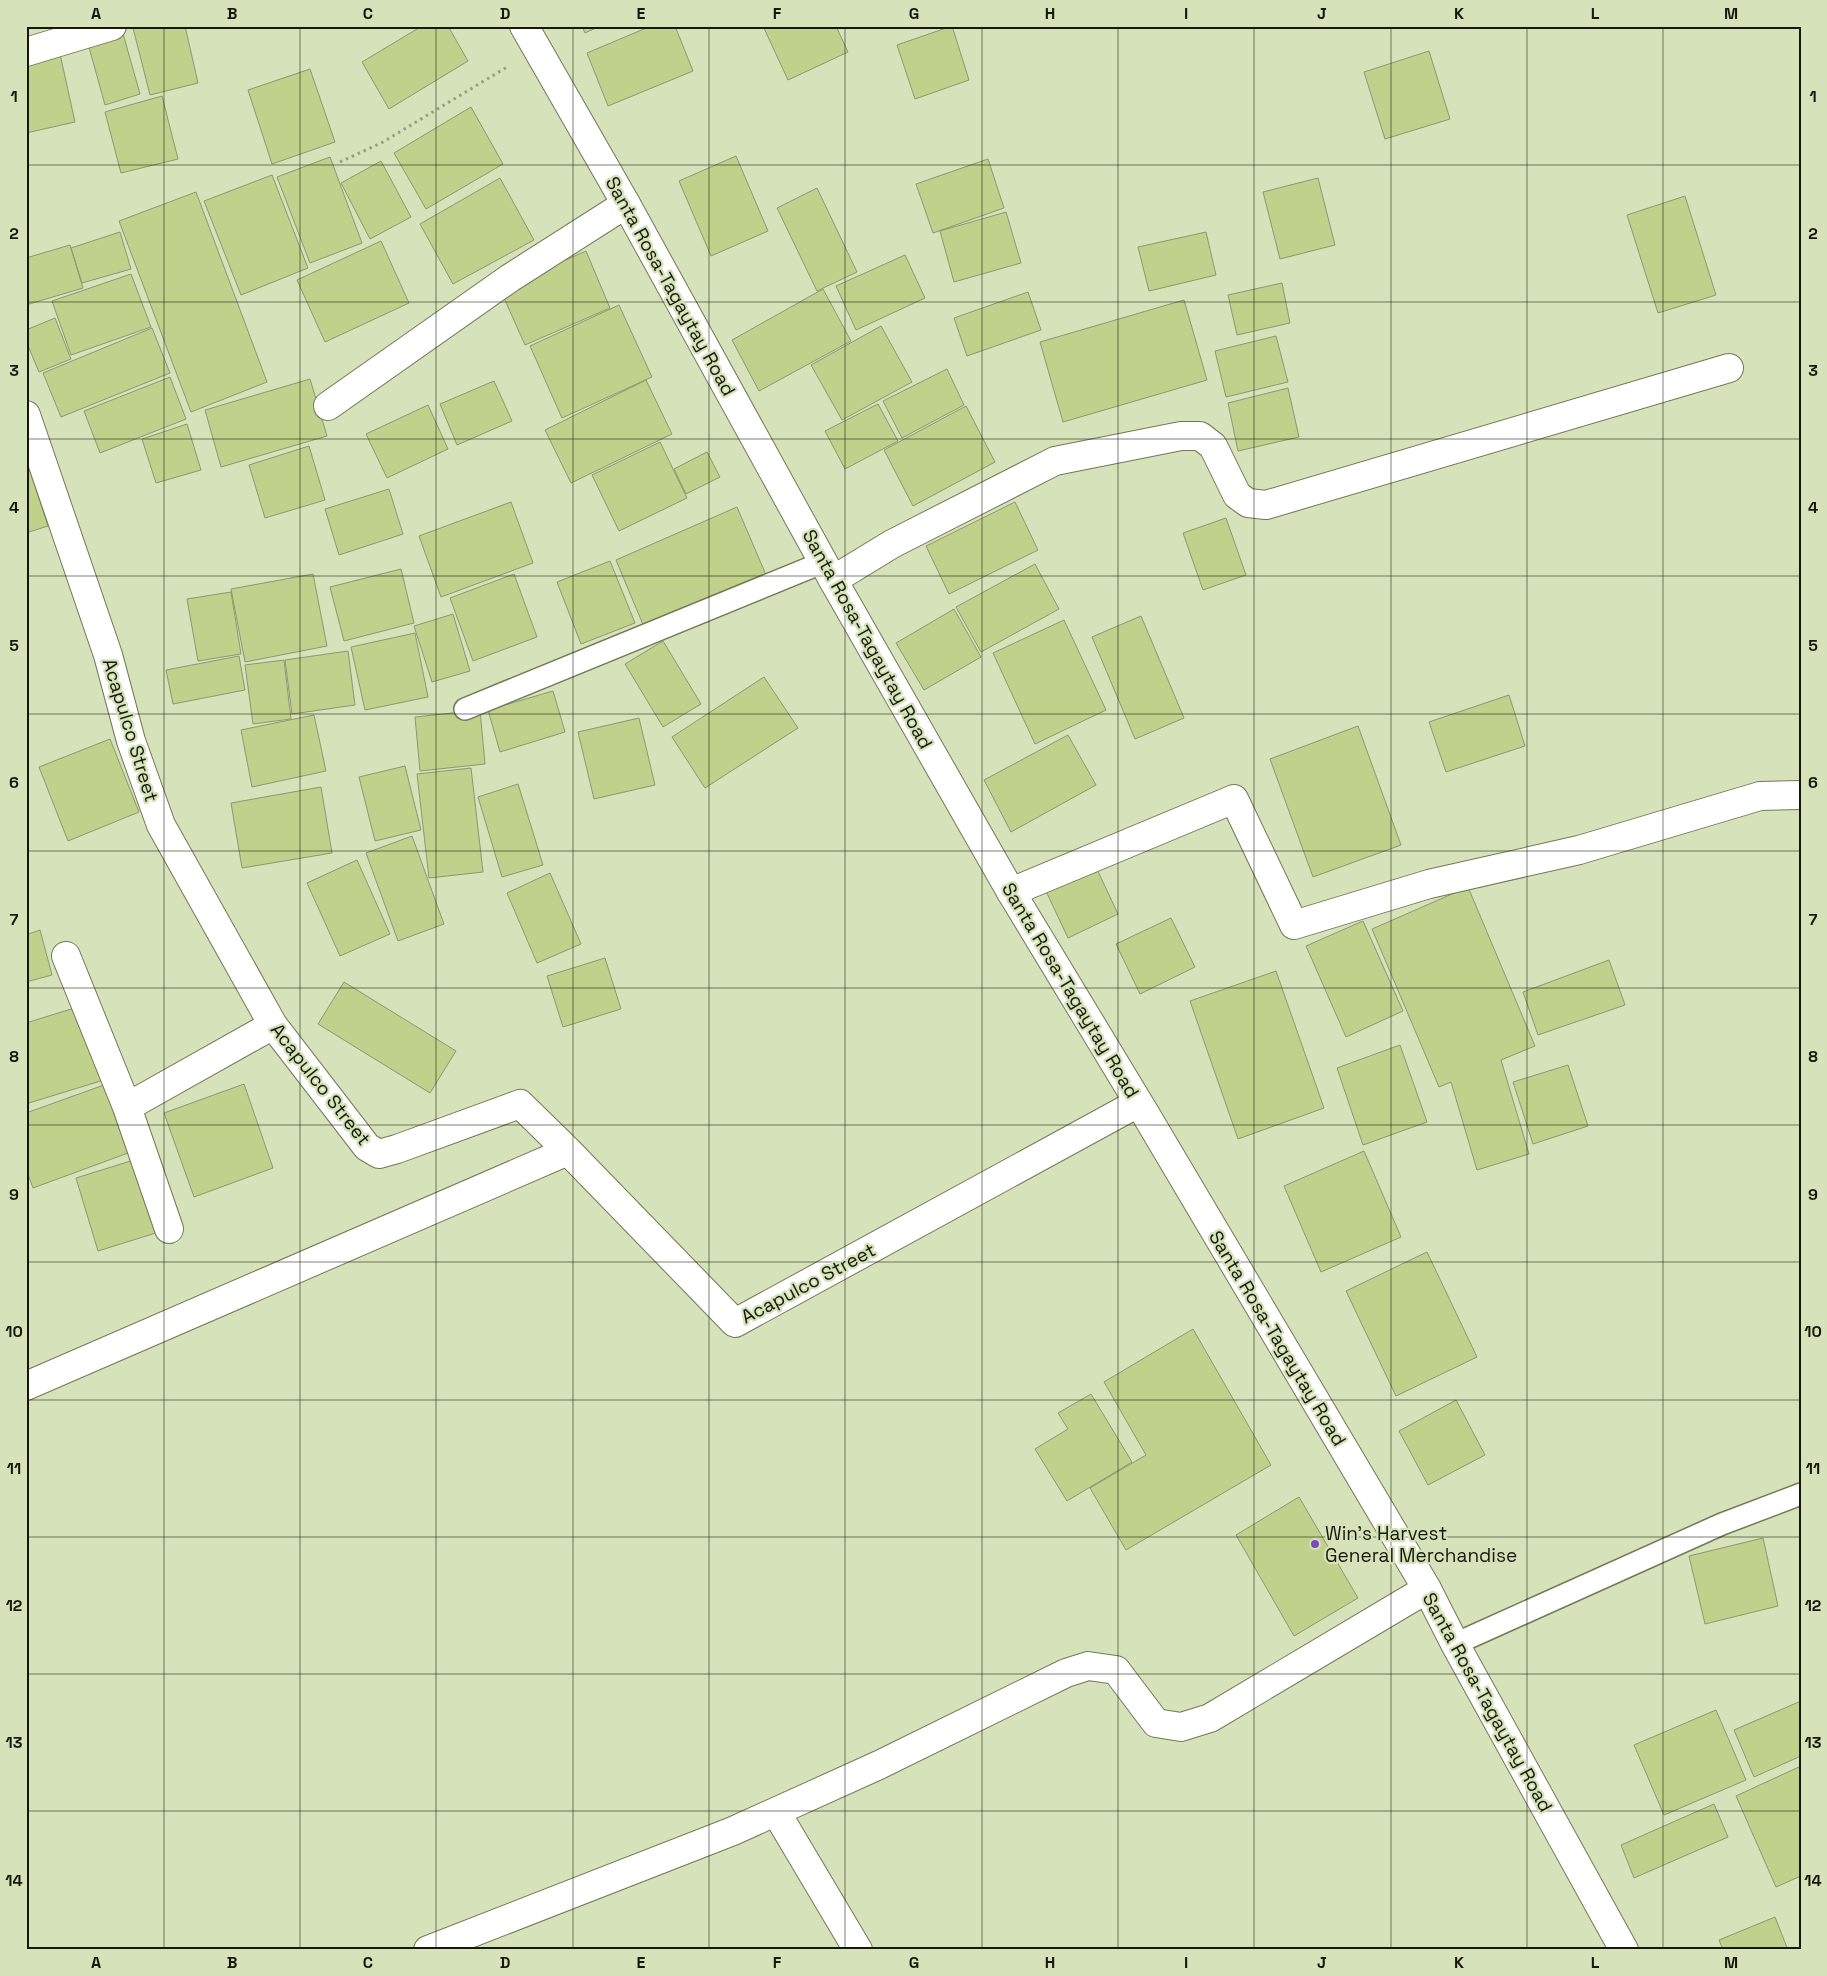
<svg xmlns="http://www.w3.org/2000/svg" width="1827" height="1976" font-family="'Space Grotesk',sans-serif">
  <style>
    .building { fill: #bfd18b; stroke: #8d9771 }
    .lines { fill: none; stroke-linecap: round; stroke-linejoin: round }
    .service-casing { stroke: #707a55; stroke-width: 24 }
    .minor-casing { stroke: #707a55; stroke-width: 30 }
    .primary-casing { stroke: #707a55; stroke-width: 30 }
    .path { stroke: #97a080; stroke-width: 3; stroke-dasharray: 2.5 4; stroke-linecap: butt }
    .service { stroke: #fff; stroke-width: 21 }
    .minor { stroke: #fff; stroke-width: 28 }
    .primary { stroke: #fff; stroke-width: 28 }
    .grid { fill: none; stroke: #15190a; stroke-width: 1; stroke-opacity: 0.55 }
    .poi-dot { fill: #7c49c0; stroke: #d6e2b9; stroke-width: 2 }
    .labels { text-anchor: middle; stroke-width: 4.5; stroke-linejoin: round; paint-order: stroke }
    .street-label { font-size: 19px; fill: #15190a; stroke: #d6e2b9 }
    .poi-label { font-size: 19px; fill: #15190a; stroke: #d6e2b9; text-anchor: start }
    .neatline { fill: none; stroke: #15190a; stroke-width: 2 }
    .grid-label { font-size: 16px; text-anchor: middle; font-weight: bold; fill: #15190a }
  </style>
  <rect width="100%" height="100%" fill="#d6e2b9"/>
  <path class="building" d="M 141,26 L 185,26 L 198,83 L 150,95 L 133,28 Z
    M 422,26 L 448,26 L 468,61 L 389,109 L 362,62 Z
    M 582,26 L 600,26 L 585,33 Z
    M 651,26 L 675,26 L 693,71 L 608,106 L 587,53 Z
    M 763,26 L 836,26 L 848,52 L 788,80 Z
    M 952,26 L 969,80 L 915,99 L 897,45 Z
    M 122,30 L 140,94 L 105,105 L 87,40 Z
    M 1429,51 L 1450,119 L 1385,139 L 1364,72 Z
    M 60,54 L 75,122 L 26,133 L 26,61 Z
    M 310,69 L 335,142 L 272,164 L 248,90 Z
    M 162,96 L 178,159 L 121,173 L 105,112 Z
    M 471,107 L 503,164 L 426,209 L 394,153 Z
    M 736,156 L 768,231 L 711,256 L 679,181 Z
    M 330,157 L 362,243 L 310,263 L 277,177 Z
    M 988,159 L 1004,208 L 933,233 L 916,184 Z
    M 381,161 L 411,217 L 370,239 L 341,183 Z
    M 272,175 L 308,268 L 241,295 L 204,201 Z
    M 500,178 L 534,240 L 453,284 L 420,224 Z
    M 1318,178 L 1335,245 L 1280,259 L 1263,192 Z
    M 817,188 L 857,272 L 817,291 L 777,208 Z
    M 196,192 L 267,382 L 191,412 L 119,221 Z
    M 1685,196 L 1716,295 L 1658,313 L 1627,215 Z
    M 1006,212 L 1021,263 L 954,282 L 940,231 Z
    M 120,232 L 131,269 L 82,283 L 71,248 Z
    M 1206,232 L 1216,275 L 1149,291 L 1138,247 Z
    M 381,241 L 409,303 L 325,342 L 297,280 Z
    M 70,245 L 83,288 L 26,305 L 26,258 Z
    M 586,251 L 610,308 L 525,345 L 500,289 Z
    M 905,255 L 925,298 L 856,330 L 836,286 Z
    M 131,274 L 151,327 L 71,355 L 52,301 Z
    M 1282,283 L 1290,323 L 1237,335 L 1228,295 Z
    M 823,289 L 851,341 L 759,391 L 732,340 Z
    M 1028,292 L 1041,330 L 967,356 L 954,318 Z
    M 1184,300 L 1207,380 L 1063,422 L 1040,342 Z
    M 619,305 L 652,377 L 562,418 L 530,346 Z
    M 55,318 L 71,359 L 39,372 L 26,341 L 26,330 Z
    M 881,326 L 912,382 L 842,420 L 811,365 Z
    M 152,328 L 170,373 L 61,417 L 43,373 Z
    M 1276,336 L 1288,382 L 1226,397 L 1215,351 Z
    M 947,369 L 964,405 L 902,438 L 883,401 Z
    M 170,377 L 186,419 L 100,453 L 84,411 Z
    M 310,379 L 327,436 L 221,467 L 205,410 Z
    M 646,380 L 672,434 L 571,483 L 545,430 Z
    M 494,381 L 512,421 L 457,445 L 440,404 Z
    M 1288,388 L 1299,437 L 1238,451 L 1228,403 Z
    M 878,404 L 898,441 L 845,469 L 825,431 Z
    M 428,405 L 448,449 L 387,478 L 366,434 Z
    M 966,406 L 995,462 L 913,506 L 884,450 Z
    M 187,424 L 201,470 L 156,483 L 142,439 Z
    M 660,442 L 687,498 L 619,531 L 592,475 Z
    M 309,446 L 325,500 L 265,518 L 249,465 Z
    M 707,452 L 720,477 L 686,494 L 674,469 Z
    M 29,468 L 48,526 L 26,533 L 26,469 Z
    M 389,489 L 403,534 L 339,555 L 325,509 Z
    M 511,502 L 533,563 L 441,597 L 419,536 Z
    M 1015,502 L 1038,550 L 949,594 L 926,546 Z
    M 737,507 L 766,575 L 644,627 L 616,560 Z
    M 1226,518 L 1246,575 L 1203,590 L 1183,533 Z
    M 610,561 L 635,623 L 581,644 L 557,582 Z
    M 1035,564 L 1059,609 L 981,652 L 956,607 Z
    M 401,569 L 414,623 L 344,641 L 330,587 Z
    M 313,574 L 327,646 L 245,662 L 231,589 Z
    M 514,574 L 537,637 L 473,661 L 450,598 Z
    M 231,592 L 241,654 L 198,661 L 187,599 Z
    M 954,609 L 981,657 L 924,690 L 896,643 Z
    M 453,614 L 470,671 L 432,682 L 414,626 Z
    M 1141,616 L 1184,718 L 1135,739 L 1092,637 Z
    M 1064,620 L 1106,710 L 1035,744 L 993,653 Z
    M 415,633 L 428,697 L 365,710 L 351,647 Z
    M 663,641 L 701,704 L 663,727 L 625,664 Z
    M 348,651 L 355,705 L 292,714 L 285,660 Z
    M 239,656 L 245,690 L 173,704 L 166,670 Z
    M 284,660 L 291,719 L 253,724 L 245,665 Z
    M 764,677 L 798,728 L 705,788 L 672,737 Z
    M 553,691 L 565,732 L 500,752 L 488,710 Z
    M 1509,695 L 1525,746 L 1446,772 L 1429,722 Z
    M 480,710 L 485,764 L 420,771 L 415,717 Z
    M 314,715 L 326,771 L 252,787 L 241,730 Z
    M 639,718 L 655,785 L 594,799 L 578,732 Z
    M 1358,726 L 1401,845 L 1313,877 L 1270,759 Z
    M 1068,735 L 1096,785 L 1011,832 L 984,780 Z
    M 110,739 L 139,812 L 68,841 L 39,767 Z
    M 405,766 L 421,830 L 375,841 L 359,777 Z
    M 471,768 L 483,872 L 429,878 L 417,774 Z
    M 518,784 L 543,865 L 502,877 L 478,797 Z
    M 321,787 L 332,853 L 242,868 L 231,803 Z
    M 412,836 L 444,924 L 398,941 L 366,853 Z
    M 357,860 L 390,934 L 340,956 L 307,883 Z
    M 1095,865 L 1118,914 L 1068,938 L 1045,889 Z
    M 550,873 L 581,944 L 537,963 L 507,893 Z
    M 1468,887 L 1535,1046 L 1501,1060 L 1529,1154 L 1477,1170 L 1451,1082 L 1439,1087 L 1372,929 Z
    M 1171,918 L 1195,967 L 1140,994 L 1116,944 Z
    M 1363,921 L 1403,1011 L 1346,1037 L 1306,946 Z
    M 40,930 L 52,975 L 26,982 L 26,935 Z
    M 605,958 L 621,1009 L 563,1027 L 547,976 Z
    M 1609,960 L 1625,1005 L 1538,1035 L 1523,992 Z
    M 1276,971 L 1324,1108 L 1238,1139 L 1190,1001 Z
    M 344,982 L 456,1051 L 430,1093 L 318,1024 Z
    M 84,1005 L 107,1079 L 29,1103 L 26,1094 L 26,1023 Z
    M 1400,1045 L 1427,1122 L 1363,1145 L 1337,1068 Z
    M 1568,1065 L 1588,1126 L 1533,1144 L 1513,1082 Z
    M 244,1084 L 273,1168 L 194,1197 L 164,1113 Z
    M 104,1085 L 128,1153 L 33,1188 L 26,1169 L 26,1113 Z
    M 1364,1151 L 1401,1237 L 1321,1272 L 1284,1186 Z
    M 137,1159 L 159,1232 L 98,1251 L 76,1178 Z
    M 1427,1252 L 1477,1357 L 1396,1396 L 1346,1291 Z
    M 1193,1329 L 1271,1465 L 1126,1550 L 1090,1488 L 1146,1455 L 1104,1382 Z
    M 1091,1394 L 1132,1462 L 1067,1501 L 1035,1449 L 1068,1429 L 1058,1413 Z
    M 1456,1400 L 1485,1455 L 1428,1485 L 1399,1431 Z
    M 1299,1497 L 1358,1598 L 1294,1636 L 1236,1535 Z
    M 1763,1538 L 1778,1606 L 1705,1624 L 1689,1556 Z
    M 1801,1701 L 1801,1756 L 1754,1777 L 1734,1730 Z
    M 1716,1710 L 1746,1780 L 1664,1815 L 1634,1745 Z
    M 1801,1766 L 1801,1876 L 1776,1887 L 1736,1796 Z
    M 1714,1804 L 1728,1837 L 1634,1878 L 1621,1845 Z
    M 1775,1917 L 1788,1950 L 1723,1950 L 1719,1940 Z"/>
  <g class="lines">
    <defs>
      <path id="service" d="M 465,709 L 824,562
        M 1455,1644 L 1722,1524 L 1801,1494"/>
      <path id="minor" d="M 26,52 L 112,26
        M 328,406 L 510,278 L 626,204
        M 26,415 L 108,655 L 131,741 L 161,825 L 273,1025 L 367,1147 L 379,1154 L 397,1149 L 520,1104 L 568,1151 L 735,1323 L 1138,1103
        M 833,580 L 892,544 L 1055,461 L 1181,436 L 1200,436 L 1213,446 L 1237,495 L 1248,503 L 1266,505 L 1729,368
        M 1011,892 L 1234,799 L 1294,925 L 1429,884 L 1579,850 L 1760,796 L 1801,795
        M 66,956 L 127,1107 L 169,1229
        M 127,1107 L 273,1025
        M 26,1386 L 568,1151
        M 776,1812 L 858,1950
        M 428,1950 L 733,1831 L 879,1765 L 1066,1673 L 1088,1666 L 1116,1670 L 1156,1723 L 1181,1727 L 1210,1718 L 1427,1589"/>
      <path id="primary" d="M 524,26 L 626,204 L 833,580 L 1011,892 L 1146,1115 L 1427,1589 L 1455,1644 L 1624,1950"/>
    </defs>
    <use href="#service" class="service-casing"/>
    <use href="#minor" class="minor-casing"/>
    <use href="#primary" class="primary-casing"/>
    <path class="path" d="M 340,162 L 383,142 L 507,67"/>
    <use href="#service" class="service"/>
    <use href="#minor" class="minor"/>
    <use href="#primary" class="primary"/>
  </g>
  <path class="grid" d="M 164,26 L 164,1950M 300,26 L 300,1950M 436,26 L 436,1950M 573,26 L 573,1950M 709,26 L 709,1950M 845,26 L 845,1950M 982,26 L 982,1950M 1118,26 L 1118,1950M 1254,26 L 1254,1950M 1391,26 L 1391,1950M 1527,26 L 1527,1950M 1663,26 L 1663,1950M 26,165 L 1801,165M 26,302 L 1801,302M 26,439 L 1801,439M 26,576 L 1801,576M 26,714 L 1801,714M 26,851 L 1801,851M 26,988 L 1801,988M 26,1125 L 1801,1125M 26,1262 L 1801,1262M 26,1400 L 1801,1400M 26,1537 L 1801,1537M 26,1674 L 1801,1674M 26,1811 L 1801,1811"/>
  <circle class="poi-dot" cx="1315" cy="1544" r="5"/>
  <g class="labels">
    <g class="street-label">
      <text transform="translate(671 286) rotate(61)" y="7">Santa Rosa-Tagaytay Road</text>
      <text transform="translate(868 639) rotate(61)" y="7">Santa Rosa-Tagaytay Road</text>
      <text transform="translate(131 730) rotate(73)" y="7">Acapulco Street</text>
      <text transform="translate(1071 990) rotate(59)" y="7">Santa Rosa-Tagaytay Road</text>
      <text transform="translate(321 1084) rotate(52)" y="7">Acapulco Street</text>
      <text transform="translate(808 1283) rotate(-28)" y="7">Acapulco Street</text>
      <text transform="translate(1278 1338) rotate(59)" y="7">Santa Rosa-Tagaytay Road</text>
      <text transform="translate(1488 1702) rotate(61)" y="7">Santa Rosa-Tagaytay Road</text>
    </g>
    <g class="poi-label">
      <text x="1325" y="1540">Win's Harvest<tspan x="1325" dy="22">General Merchandise</tspan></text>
    </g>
  </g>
  <rect width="1827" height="1976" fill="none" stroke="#d6e2b9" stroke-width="55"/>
  <rect x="28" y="28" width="1772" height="1920" class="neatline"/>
  <g class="grid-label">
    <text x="96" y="19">A</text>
    <text x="232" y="19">B</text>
    <text x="368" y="19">C</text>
    <text x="505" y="19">D</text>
    <text x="641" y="19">E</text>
    <text x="777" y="19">F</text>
    <text x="914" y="19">G</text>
    <text x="1050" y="19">H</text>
    <text x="1186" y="19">I</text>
    <text x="1322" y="19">J</text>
    <text x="1459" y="19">K</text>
    <text x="1595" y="19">L</text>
    <text x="1731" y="19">M</text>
    <text x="14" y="102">1</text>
    <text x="1813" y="102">1</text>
    <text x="14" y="239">2</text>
    <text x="1813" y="239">2</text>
    <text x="14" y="376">3</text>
    <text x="1813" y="376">3</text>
    <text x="14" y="513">4</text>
    <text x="1813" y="513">4</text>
    <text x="14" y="651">5</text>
    <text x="1813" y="651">5</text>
    <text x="14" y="788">6</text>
    <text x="1813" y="788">6</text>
    <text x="14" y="925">7</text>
    <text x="1813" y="925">7</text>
    <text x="14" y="1062">8</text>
    <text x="1813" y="1062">8</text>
    <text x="14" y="1200">9</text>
    <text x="1813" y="1200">9</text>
    <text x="14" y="1337">10</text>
    <text x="1813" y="1337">10</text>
    <text x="14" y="1474">11</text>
    <text x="1813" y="1474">11</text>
    <text x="14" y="1611">12</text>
    <text x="1813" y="1611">12</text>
    <text x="14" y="1748">13</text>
    <text x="1813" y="1748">13</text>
    <text x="14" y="1886">14</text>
    <text x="1813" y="1886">14</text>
    <text x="96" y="1968">A</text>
    <text x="232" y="1968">B</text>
    <text x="368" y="1968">C</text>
    <text x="505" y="1968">D</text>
    <text x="641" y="1968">E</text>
    <text x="777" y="1968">F</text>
    <text x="914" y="1968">G</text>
    <text x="1050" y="1968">H</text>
    <text x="1186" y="1968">I</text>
    <text x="1322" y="1968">J</text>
    <text x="1459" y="1968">K</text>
    <text x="1595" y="1968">L</text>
    <text x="1731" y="1968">M</text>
  </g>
</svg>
